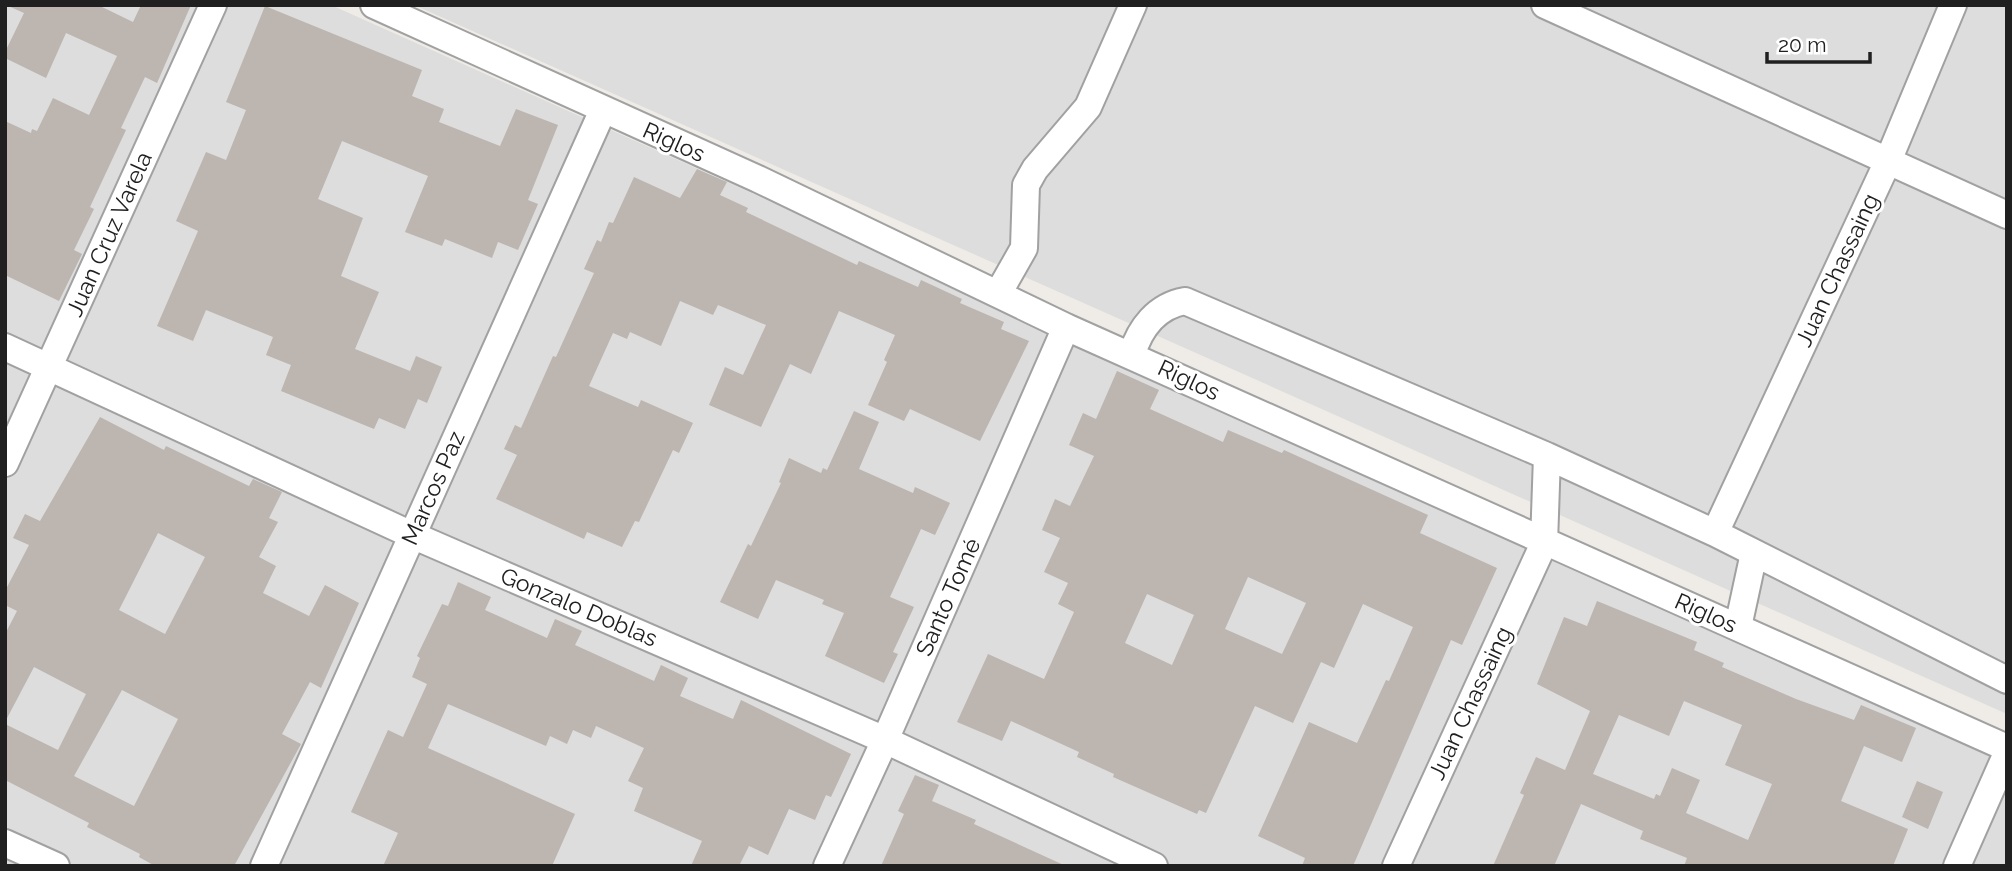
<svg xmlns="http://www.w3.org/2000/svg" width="2012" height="871" font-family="Raleway,sans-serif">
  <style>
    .residential { fill: #dedddd }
    .building { fill: #bcb5b0; fill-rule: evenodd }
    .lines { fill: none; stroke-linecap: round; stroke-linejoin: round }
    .minor-casing { stroke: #a1a1a1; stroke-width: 30 }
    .minor { stroke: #fff; stroke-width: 26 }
    .labels { text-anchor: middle; stroke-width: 6; stroke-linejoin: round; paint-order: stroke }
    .street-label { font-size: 23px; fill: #202020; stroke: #fff }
  </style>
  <rect width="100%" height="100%" fill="#efece7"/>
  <path class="residential" d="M 5,5 L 331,5 L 2007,754 L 2007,866 L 5,866 Z
    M 414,5 L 2007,5 L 2007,714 Z"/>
  <path class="building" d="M 6,5 L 98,5 L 133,22 L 141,5 L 191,5 L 157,83 L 145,77 L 121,128 L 126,130 L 90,207 L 94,209 L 74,250 L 82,254 L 59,301 L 5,275 L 5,121 L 31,133 L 32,129 L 37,131 L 53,98 L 89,115 L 117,56 L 66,33 L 46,78 L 5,58 L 5,52 L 24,13 Z
    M 265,6 L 422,70 L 412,96 L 444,109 L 439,122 L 500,146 L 516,109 L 558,125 L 528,200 L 538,204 L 518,250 L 498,242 L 492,258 L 445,239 L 442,246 L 405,232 L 428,176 L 342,141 L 318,199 L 363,218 L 341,276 L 379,292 L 355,349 L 410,371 L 416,356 L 442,367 L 427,403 L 418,399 L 405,429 L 379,418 L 374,429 L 281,391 L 291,365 L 266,355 L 273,337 L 206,310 L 193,341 L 157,326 L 198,231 L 176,221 L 206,152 L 226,160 L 246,110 L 226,102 Z
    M 697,169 L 727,182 L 720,195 L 748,208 L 746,212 L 857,265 L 859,261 L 918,287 L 921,280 L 962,299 L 960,303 L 1004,322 L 1001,329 L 1029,341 L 980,441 L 910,409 L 904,421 L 868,405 L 887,362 L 884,360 L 895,335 L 839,311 L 811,374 L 790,364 L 761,427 L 709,405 L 725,367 L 743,375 L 766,325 L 718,305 L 713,315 L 680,301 L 661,346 L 630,332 L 627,339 L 613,333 L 589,386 L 638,407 L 641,400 L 693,423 L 679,453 L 673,450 L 639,522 L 635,521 L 622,547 L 587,532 L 584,539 L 496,499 L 517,455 L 504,449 L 515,425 L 521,428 L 553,356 L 556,357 L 594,273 L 584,269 L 597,240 L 601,242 L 609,222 L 613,223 L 634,177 L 680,198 Z
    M 1117,371 L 1159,390 L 1150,409 L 1223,442 L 1228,430 L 1282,453 L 1284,450 L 1355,482 L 1428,515 L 1420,533 L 1497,568 L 1462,645 L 1451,640 L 1353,866 L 1302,866 L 1305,858 L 1258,836 L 1309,722 L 1357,743 L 1386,680 L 1389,681 L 1413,627 L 1363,604 L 1334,668 L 1321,662 L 1293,723 L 1255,706 L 1206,813 L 1199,810 L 1197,814 L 1113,777 L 1114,774 L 1077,757 L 1079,752 L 1011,721 L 1002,741 L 957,722 L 988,654 L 1044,679 L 1074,612 L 1058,604 L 1068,583 L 1044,572 L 1060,538 L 1042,530 L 1055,499 L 1070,506 L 1094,456 L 1069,445 L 1083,413 L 1096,419 ZM 1248,577 L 1306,603 L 1282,654 L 1225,629 ZM 1147,594 L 1194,615 L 1172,665 L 1125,643 Z
    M 854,411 L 879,422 L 859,469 L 913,493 L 915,487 L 950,503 L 935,535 L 921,529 L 890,597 L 914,607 L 893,652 L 898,654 L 884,683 L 825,656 L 844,613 L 822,604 L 824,600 L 776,580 L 758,619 L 720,602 L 748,544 L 751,546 L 781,483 L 779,482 L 789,458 L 821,473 L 823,468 L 827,470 Z
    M 100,417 L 164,450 L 166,446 L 249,486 L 253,479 L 282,492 L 269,518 L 278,522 L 259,557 L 276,566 L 263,593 L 309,616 L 325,585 L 359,603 L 321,688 L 310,682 L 282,734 L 301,744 L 234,866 L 155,866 L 139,857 L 140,854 L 87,827 L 89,823 L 5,780 L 5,724 L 58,750 L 86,694 L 34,667 L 5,722 L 5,634 L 17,611 L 5,605 L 5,591 L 29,545 L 13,538 L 25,514 L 40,521 ZM 158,533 L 205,557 L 165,634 L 119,610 ZM 122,690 L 178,719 L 134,806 L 74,776 Z
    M 458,582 L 491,597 L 485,610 L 547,638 L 555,619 L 582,631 L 575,645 L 654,681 L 661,665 L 688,678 L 680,696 L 733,719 L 741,700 L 851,754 L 831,797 L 826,795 L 815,820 L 789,809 L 768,855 L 749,846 L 739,866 L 691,866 L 702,841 L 634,811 L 643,788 L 628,781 L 644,748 L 596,726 L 591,738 L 573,730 L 567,744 L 550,736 L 546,746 L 448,704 L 428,748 L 575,814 L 552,866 L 383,866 L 398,833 L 351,812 L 388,730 L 403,737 L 427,684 L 412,677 L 420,658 L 417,656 L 442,604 L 448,606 Z
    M 1597,601 L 1697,642 L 1694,650 L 1724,663 L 1722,667 L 1796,699 L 1854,720 L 1861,705 L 1916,728 L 1902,762 L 1864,746 L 1841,801 L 1908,829 L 1893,866 L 1684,866 L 1687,858 L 1640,839 L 1643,831 L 1581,804 L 1554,866 L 1493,866 L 1524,795 L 1520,793 L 1536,757 L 1565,770 L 1590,711 L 1537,684 L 1564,617 L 1587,626 ZM 1684,701 L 1742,725 L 1725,765 L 1772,784 L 1748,840 L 1686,813 L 1700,780 L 1672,768 L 1660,796 L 1656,794 L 1654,799 L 1593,774 L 1619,715 L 1669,736 Z
    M 915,775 L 939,785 L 932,801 L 976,820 L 974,824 L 1066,866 L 881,866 L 904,814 L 898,811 Z
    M 1917,781 L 1943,792 L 1928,829 L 1902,817 Z"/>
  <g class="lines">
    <defs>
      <path id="minor" d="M 374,5 L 758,179 L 1066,327 L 2007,748
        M 1545,5 L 2007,215
        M 999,292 L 1024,248 L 1026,185 L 1035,169 L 1088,107 L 1133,5
        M 5,347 L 412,535 L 885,740 L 1154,866
        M 1132,354 C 1140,328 1157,306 1185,301 L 1547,456 L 1715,533 L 2007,680
        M 5,463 L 213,5
        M 1715,533 L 1888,161 L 1953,5
        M 1738,627 L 1754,553
        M 5,843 L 56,866
        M 264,866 L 603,110
        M 827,866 L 885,740 L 1066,327
        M 1396,866 L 1544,543 L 1547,456
        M 1957,866 L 2007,753"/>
    </defs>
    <use href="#minor" class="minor-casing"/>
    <use href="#minor" class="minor"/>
  </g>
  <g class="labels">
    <g class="street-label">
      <text transform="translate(674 142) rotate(24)" y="8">Riglos</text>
      <text transform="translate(109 234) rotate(-66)" y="8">Juan Cruz Varela</text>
      <text transform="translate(1837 270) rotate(-65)" y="8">Juan Chassaing</text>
      <text transform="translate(1189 380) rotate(25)" y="8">Riglos</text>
      <text transform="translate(433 488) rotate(-66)" y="8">Marcos Paz</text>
      <text transform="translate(948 597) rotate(-66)" y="8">Santo Tomé</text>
      <text transform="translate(579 607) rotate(23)" y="8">Gonzalo Doblas</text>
      <text transform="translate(1706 613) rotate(24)" y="8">Riglos</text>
      <text transform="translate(1470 703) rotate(-65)" y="8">Juan Chassaing</text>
    </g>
  </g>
  <rect width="2012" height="871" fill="none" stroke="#202020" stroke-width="14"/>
  <path d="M1767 52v10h103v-10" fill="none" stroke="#202020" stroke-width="3.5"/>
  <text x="1778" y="52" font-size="21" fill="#202020" stroke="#ffffff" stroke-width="5" paint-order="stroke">20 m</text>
</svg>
